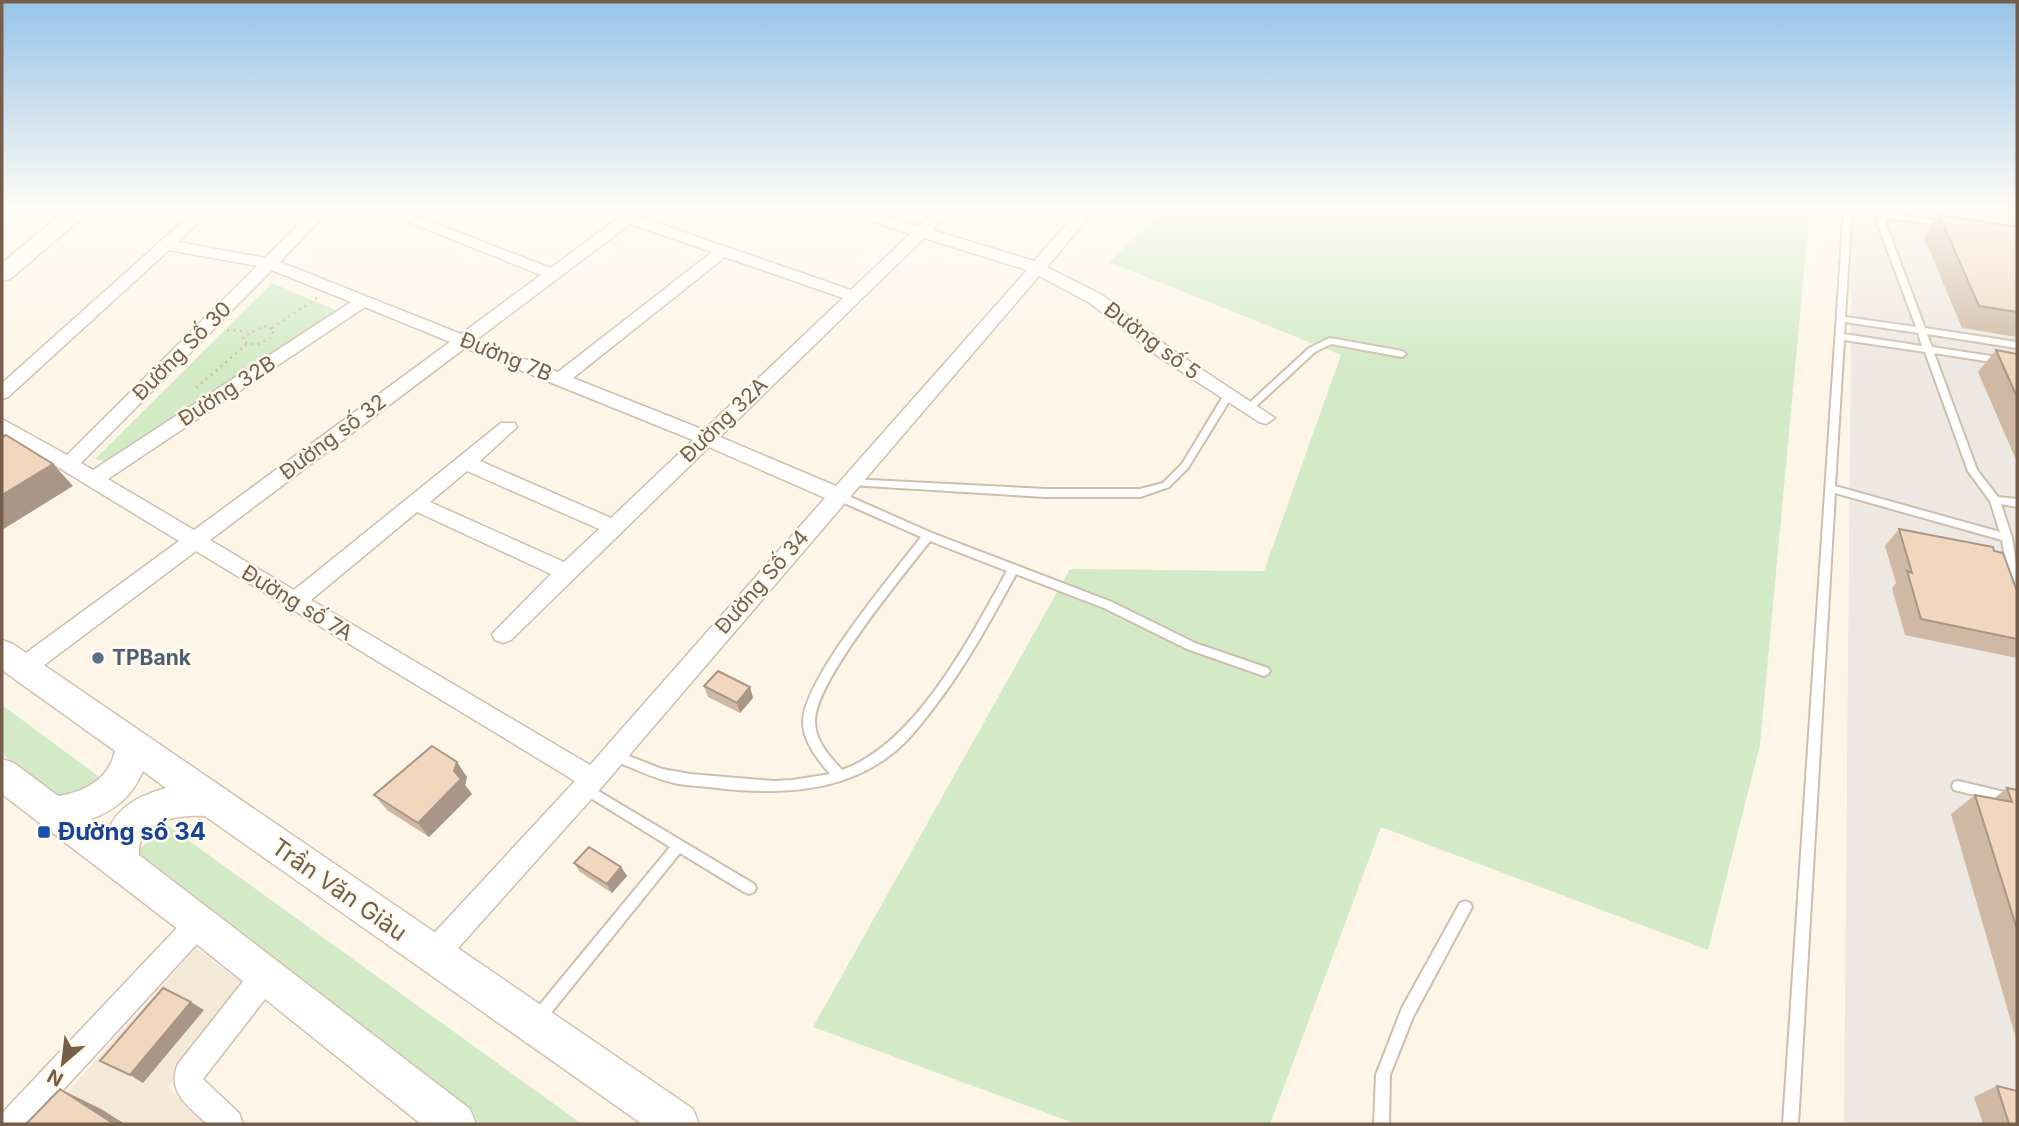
<svg xmlns="http://www.w3.org/2000/svg" width="2019" height="1126" font-family="Inter,sans-serif">
  <style>
    .residential { fill: #f4e9d6 }
    .industrial { fill: #ede8e1 }
    .green { fill: #d2ebc6 }
    .lines { fill: none; stroke-linecap: round; stroke-linejoin: round }
    .lane-casing { stroke: #cfbead; stroke-width: 4 }
    .street-casing { stroke: #cfbead; stroke-width: 3 }
    .secondary-casing { stroke: #d4c1ad; stroke-width: 3 }
    .path { stroke: #d8bba2; stroke-width: 2.5; stroke-dasharray: 2 4.5; stroke-linecap: butt }
    .lane { fill: #fff; fill-rule: evenodd }
    .street { fill: #fff; fill-rule: evenodd }
    .secondary { fill: #fff; fill-rule: evenodd }
    .wall { fill: #d0b9a4 }
    .shaded-wall { fill: #a99686 }
    .building { fill: #f2d7bf; stroke: #a99686; stroke-width: 2 }
    .service-dot { fill: #5c6f8a; stroke: #fffaee; stroke-width: 2.5 }
    .transit-dot { fill: #1a4fb4; stroke: #fffaee; stroke-width: 2.5 }
    .labels { text-anchor: middle; stroke-width: 5; stroke-linejoin: round; paint-order: stroke }
    .street-label { font-size: 21px; fill: #775e4b; stroke: #fffaee }
    .service-label { font-size: 21px; font-weight: bold; fill: #4e5e75; stroke: #fffaee; text-anchor: start }
    .near-transit-label { font-size: 24px; font-weight: bold; fill: #164399; stroke: #fffaee; text-anchor: start }
    .near-street-label { font-size: 24px; fill: #775e4b; stroke: #fffaee }
  </style>
  <rect width="100%" height="100%" fill="#fdf6e8"/>
  <path class="residential" d="M 196,948 L 248,987 L 168,1087 L 204,1124 L 39,1124 Z"/>
  <path class="industrial" d="M 1852,207 L 2017,207 L 2017,1124 L 1844,1124 Z"/>
  <path class="green" d="M 1166,207 L 1214,207 L 1293,215 L 1298,207 L 1810,207 L 1760,745 L 1708,950 L 1381,827 L 1270,1124 L 1076,1124 L 813,1027 L 1070,569 L 1264,571 L 1341,355 L 1109,262 Z
    M 272,283 L 340,312 L 116,465 L 95,459 Z
    M 2,705 L 113,787 L 81,814 L 2,754 Z
    M 167,825 L 582,1124 L 481,1124 L 132,855 Z"/>
  <g class="lines">
    <defs>
      <path id="lane" d="M 1844,207 L 1852,207 L 1845,317 L 1916,327 L 1877,222 L 1882,213 L 1885,213 L 1945,222 L 1949,224 L 1948,226 L 1887,218 L 1885,222 L 1925,328 L 2017,342 L 2017,348 L 1927,334 L 1932,347 L 2017,360 L 2017,366 L 1934,353 L 1977,470 L 1998,497 L 2017,499 L 2017,507 L 2001,504 L 2012,538 L 2017,570 L 2017,607 L 2013,606 L 2012,603 L 2002,540 L 1835,493 L 1798,1124 L 1783,1124 ZM 1845,322 L 1918,333 L 1922,346 L 1844,334 ZM 1844,340 L 1925,352 L 1968,471 L 1990,501 L 2000,532 L 1835,486 Z
        M 1330,338 L 1402,351 L 1406,354 L 1402,357 L 1331,344 L 1315,352 L 1252,410 L 1246,410 L 1244,408 L 1246,406 L 1309,348 Z
        M 1228,392 L 1233,395 L 1188,468 L 1169,487 L 1140,497 L 1045,497 L 850,485 L 845,482 L 850,479 L 1045,489 L 1140,489 L 1163,483 L 1182,464 L 1225,393 Z
        M 837,491 L 932,533 L 1112,602 L 1195,643 L 1268,668 L 1270,671 L 1268,674 L 1264,676 L 1187,649 L 1104,608 L 1016,574 C 990,622 963,671 929,714 C 918,728 907,742 893,753 C 843,793 779,795 717,788 C 703,786 688,786 674,783 C 652,778 631,767 610,759 L 608,755 L 610,751 L 614,750 L 662,769 L 690,774 L 773,781 L 793,780 L 830,774 C 818,760 803,741 803,722 C 804,678 893,574 921,537 L 833,498 L 832,495 ZM 930,541 L 1007,571 C 971,636 916,744 842,770 C 830,757 816,742 815,723 C 813,683 903,576 930,541 Z
        M 1958,781 L 2017,795 L 2017,805 L 1954,790 L 1952,786 L 1954,782 Z
        M 585,783 L 754,884 L 756,888 L 754,892 L 749,894 L 744,892 L 680,853 L 542,1024 L 537,1026 L 532,1024 L 530,1019 L 532,1014 L 670,847 L 581,792 L 579,788 L 581,784 Z
        M 1465,901 L 1470,903 L 1472,907 L 1413,1017 L 1390,1075 L 1389,1124 L 1374,1124 L 1376,1075 L 1402,1008 L 1460,903 Z"/>
      <path id="street" d="M 199,207 L 215,207 L 178,242 L 265,258 L 316,207 L 332,207 L 280,262 L 461,334 L 541,275 L 372,207 L 393,207 L 551,268 L 633,207 L 650,207 L 640,217 L 851,290 L 910,234 L 831,207 L 855,207 L 918,226 L 938,207 L 954,207 L 932,230 L 1034,261 L 1082,207 L 1097,207 L 1047,267 L 1102,295 L 1171,349 L 1275,418 L 1266,424 L 1259,422 L 1159,357 L 1090,303 L 1039,276 L 602,787 L 443,965 L 433,968 L 423,965 L 419,955 L 423,945 L 575,781 L 196,551 L 31,675 L 23,677 L 15,675 L 12,668 L 15,661 L 179,541 L 2,433 L 2,419 L 67,455 L 257,266 L 169,250 L 8,397 L 2,399 L 2,383 ZM 630,224 L 712,252 L 558,372 L 476,340 ZM 924,238 L 1027,270 L 836,486 L 720,437 ZM 725,257 L 843,298 L 704,430 L 573,378 ZM 272,270 L 351,302 L 93,470 L 81,463 ZM 365,307 L 450,342 L 194,530 L 108,479 ZM 465,348 L 693,440 L 611,518 L 480,461 L 517,427 L 515,423 L 501,423 L 294,590 L 210,540 ZM 709,447 L 825,498 L 590,765 L 311,600 L 417,512 L 551,574 L 492,634 L 495,640 L 503,643 L 511,640 ZM 467,471 L 599,529 L 564,562 L 430,502 Z
        M 199,910 L 208,914 L 212,923 L 208,932 L 32,1124 L 2,1124 L 2,1113 L 190,914 Z
        M 266,961 L 276,965 L 280,975 L 276,985 L 203,1079 L 239,1113 L 243,1124 L 207,1124 C 188,1106 166,1092 178,1064 L 256,965 Z"/>
      <path id="secondary" d="M 70,207 L 95,207 L 10,279 L 2,281 L 2,263 Z
        M 2,640 L 13,644 L 693,1109 L 699,1124 L 642,1124 L 205,816 C 178,814 136,821 139,855 L 470,1109 L 476,1124 L 421,1124 L 174,926 L 2,794 L 2,759 L 14,763 L 58,796 C 85,792 109,779 115,751 L 2,670 ZM 143,771 L 166,788 C 139,796 119,805 107,832 L 91,819 C 116,810 132,796 143,771 Z"/>
    </defs>
    <use href="#lane" class="lane-casing"/>
    <use href="#street" class="street-casing"/>
    <use href="#secondary" class="secondary-casing"/>
    <path class="path" d="M 264,326 L 274,329 L 271,338 L 256,345 L 244,342 L 243,337 Z
      M 272,328 L 317,298
      M 227,330 L 247,331
      M 196,388 L 247,344"/>
    <use href="#lane" class="lane"/>
    <use href="#street" class="street"/>
    <use href="#secondary" class="secondary"/>
  </g>
  <path class="wall" d="M 1939,215 L 2017,227 L 2017,337 L 1962,328 L 1924,237 Z
    M 1996,350 L 2017,354 L 2017,462 L 1978,372 Z
    M 1899,529 L 1994,551 L 2017,591 L 2017,658 L 1905,635 L 1892,588 L 1896,583 L 1885,546 Z
    M 704,686 L 750,687 L 753,698 L 740,713 L 708,697 Z
    M 467,777 L 465,785 L 472,794 L 429,837 L 387,810 L 374,795 Z
    M 2007,788 L 2017,790 L 2017,1042 L 1951,814 L 1975,795 L 1993,799 Z
    M 574,863 L 621,867 L 627,876 L 612,893 L 580,872 Z
    M 1997,1086 L 2017,1124 L 1983,1124 L 1974,1097 Z"/>
  <path class="shaded-wall" d="M 53,464 L 73,486 L 2,530 L 2,495 Z
    M 750,687 L 753,698 L 740,713 L 737,703 Z
    M 457,762 L 467,777 L 465,785 L 472,794 L 429,837 L 418,823 L 454,771 Z
    M 621,867 L 627,876 L 612,893 L 607,884 Z
    M 191,1002 L 204,1010 L 143,1083 L 130,1075 Z
    M 60,1089 L 101,1109 L 125,1124 L 114,1124 Z"/>
  <path class="building" d="M 1939,215 L 2017,227 L 2017,312 L 1979,306 Z
    M 1996,350 L 2017,354 L 2017,397 Z
    M 6,435 L 53,464 L 2,495 L 2,438 Z
    M 1899,529 L 1993,547 L 1994,551 L 2003,553 L 2017,591 L 2017,639 L 1921,619 L 1907,571 L 1912,573 Z
    M 718,671 L 750,687 L 737,703 L 704,686 Z
    M 432,746 L 457,762 L 454,771 L 461,779 L 418,823 L 374,795 Z
    M 2007,788 L 2017,790 L 2017,929 L 1975,795 L 2012,802 Z
    M 589,847 L 621,867 L 607,884 L 574,863 Z
    M 163,988 L 191,1002 L 130,1075 L 100,1061 Z
    M 1997,1086 L 2017,1091 L 2017,1124 L 2009,1124 Z
    M 60,1089 L 114,1124 L 26,1124 Z"/>
  <linearGradient id="sky" x2="0" y2="1"><stop stop-color="#96c4e8"/><stop offset="0.57" stop-color="#fefbf5"/><stop offset="1" stop-color="#fefbf5" stop-opacity="0"/></linearGradient>
  <rect width="2019" height="365" fill="url(#sky)"/>
  <circle class="service-dot" cx="98" cy="658" r="7"/>
  <rect class="transit-dot" x="37" y="825" width="14" height="14" rx="3.5"/>
  <g class="labels">
    <g class="street-label">
      <text transform="translate(1152 341) rotate(37)" y="7">Đường số 5</text>
      <text transform="translate(182 351) rotate(-45)" y="7">Đường Số 30</text>
      <text transform="translate(506 357) rotate(22)" y="7">Đường 7B</text>
      <text transform="translate(227 391) rotate(-33)" y="7">Đường 32B</text>
      <text transform="translate(724 420) rotate(-44)" y="7">Đường 32A</text>
      <text transform="translate(333 437) rotate(-37)" y="7">Đường số 32</text>
      <text transform="translate(762 582) rotate(-49)" y="7">Đường Số 34</text>
      <text transform="translate(297 603) rotate(31)" y="7">Đường số 7A</text>
    </g>
    <g class="service-label">
      <text x="112" y="665">TPBank</text>
    </g>
    <g class="near-transit-label">
      <text x="58" y="840">Đường số 34</text>
    </g>
    <g class="near-street-label">
      <text transform="translate(339 890) rotate(35)" y="8">Trần Văn Giàu</text>
    </g>
  </g>
  <rect width="2019" height="1126" fill="none" stroke="#775e4b" stroke-width="7"/>
  <g transform="translate(63 1063) rotate(208)" stroke="#fffaee" stroke-width="5" paint-order="stroke">
  <path d="M0-5L12 26L0 18L-12 26Z" fill="#775e4b"/>
  <text y="-10" font-size="19" font-weight="bold" text-anchor="middle" fill="#775e4b">N</text>
  </g>
</svg>
